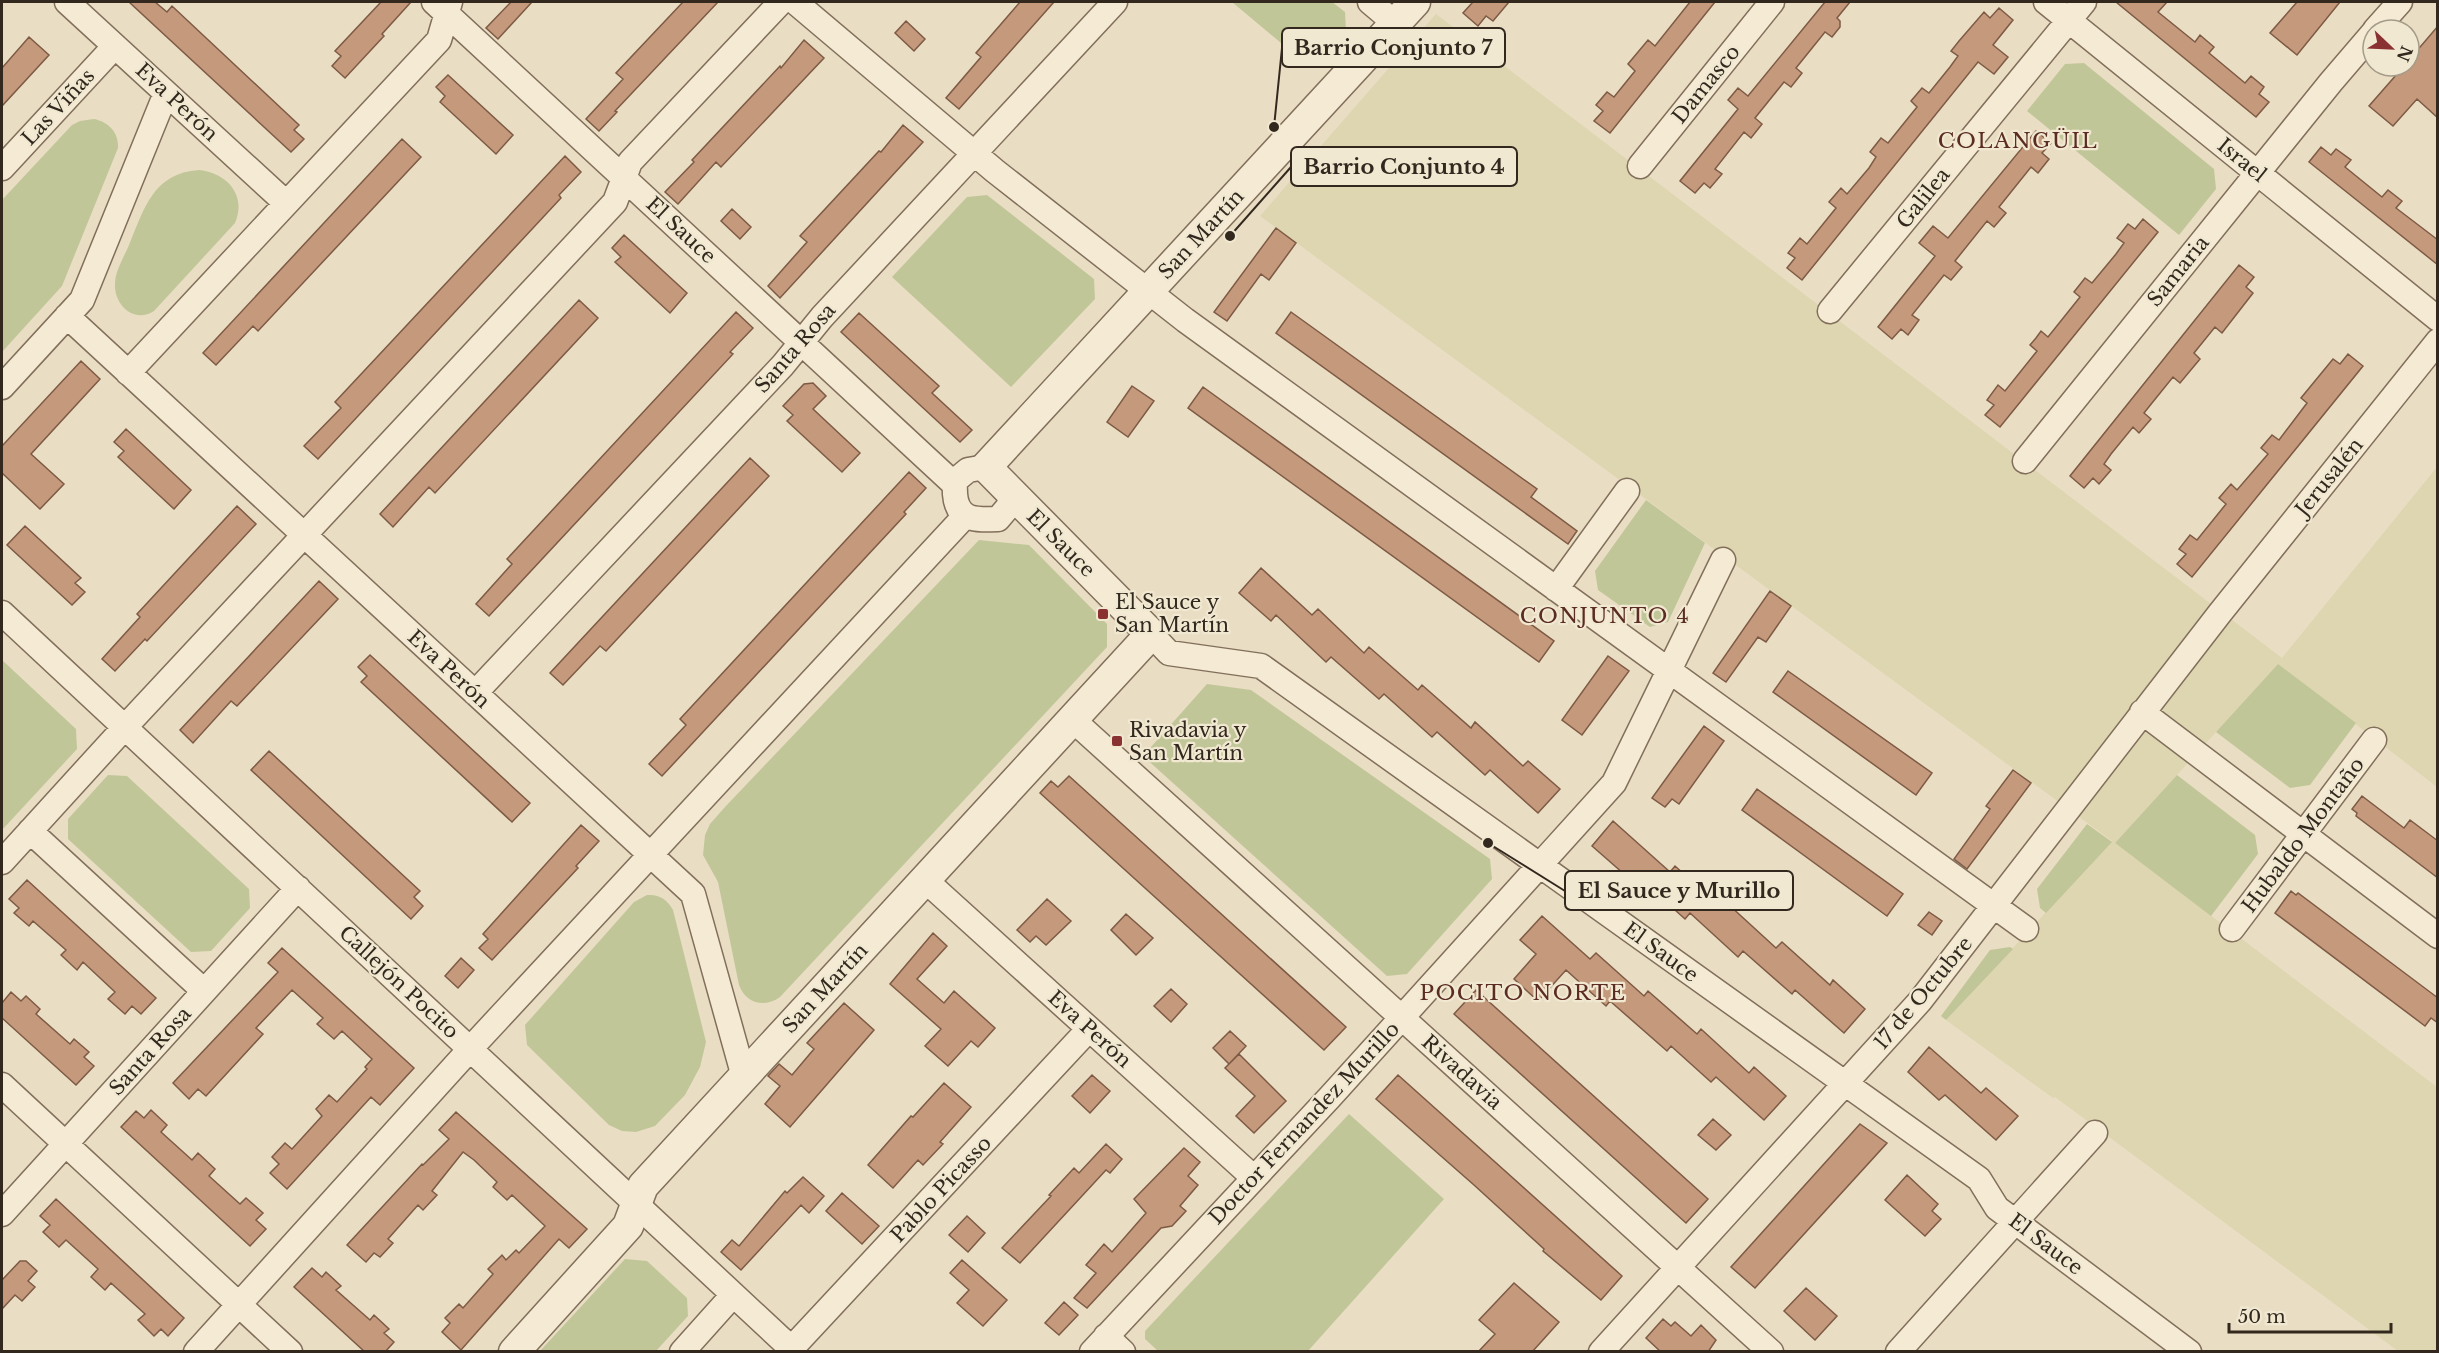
<svg xmlns="http://www.w3.org/2000/svg" width="2439" height="1353" font-family="'Libre Baskerville',serif">
  <style>
    .farmland { fill: #ded6b1 }
    .green { fill: #c1c698 }
    .building { fill: #c4997c; stroke: #7e5a44; stroke-width: 1.5 }
    .lines { fill: none; stroke-linecap: round; stroke-linejoin: round }
    .minor-casing { stroke: #816f5b; stroke-width: 27 }
    .tertiary-casing { stroke: #816f5b; stroke-width: 33 }
    .minor { stroke: #f5ebd5; stroke-width: 24 }
    .tertiary { stroke: #f5ebd5; stroke-width: 30 }
    .poi-dot { fill: #8a3132; stroke: #f1e8d1; stroke-width: 2 }
    .labels { text-anchor: middle; stroke-width: 4.5; stroke-linejoin: round; paint-order: stroke }
    .street-label { font-size: 20px; fill: #33281e; stroke: #f1e8d1 }
    .poi-label { font-size: 20px; fill: #33281e; stroke: #f1e8d1; text-anchor: start }
    .neighbourhood-label { font-size: 21px; letter-spacing: 1.5px; fill: #5b2d22; stroke: #f1e8d1 }
    .leader { fill: none; stroke: #33281e; stroke-width: 2 }
    .callout-dot { fill: #33281e; stroke: #f1e8d1; stroke-width: 2 }
    .callout { fill: #f1e8d1; stroke: #33281e; stroke-width: 2 }
    .callout-label { font-size: 21px; text-anchor: middle; font-weight: bold; fill: #33281e }
  </style>
  <rect width="100%" height="100%" fill="#e9ddc3"/>
  <path class="farmland" d="M 1436,14 L 2282,658 L 2437,467 L 2437,787 L 2278,664 L 2115,843 L 2437,1087 L 2437,1351 L 2398,1351 L 2055,1097 L 2053,1098 L 1946,1020 L 2112,841 L 1260,216 Z"/>
  <path class="green" d="M 1232,2 L 1332,2 L 1345,12 L 1346,31 L 1311,68 Z
    M 2084,63 L 2214,169 L 2216,189 L 2179,235 L 2027,111 L 2065,64 Z
    M 94,119 C 109,122 119,133 118,148 L 62,286 L 2,352 L 2,200 L 72,125 L 80,121 Z
    M 199,170 C 227,173 247,195 235,223 L 154,311 C 134,324 114,305 115,284 C 115,271 124,257 129,245 C 144,209 153,173 199,170 Z
    M 987,195 L 1094,279 L 1095,299 L 1011,387 L 892,277 L 967,197 Z
    M 1646,500 L 1705,543 L 1668,622 L 1650,627 L 1598,590 L 1595,571 Z
    M 979,540 L 1029,545 L 1107,624 L 1107,647 L 780,997 C 765,1008 746,1004 739,985 L 718,882 L 703,855 L 705,835 L 710,824 L 725,807 Z
    M 2,660 L 76,729 L 77,749 L 2,830 Z
    M 2278,664 L 2356,723 L 2310,785 L 2290,788 L 2216,732 Z
    M 1207,684 L 1251,690 L 1490,859 L 1492,879 L 1407,974 L 1387,976 L 1143,756 Z
    M 108,775 L 127,776 L 249,889 L 250,908 L 211,951 L 191,952 L 68,839 L 68,819 Z
    M 2177,775 L 2255,835 L 2258,854 L 2211,916 L 2115,843 Z
    M 2087,824 L 2112,842 L 2046,913 L 2040,908 L 2037,889 Z
    M 647,895 C 659,894 667,899 673,910 L 706,1042 L 700,1067 L 685,1095 L 655,1126 L 636,1132 L 622,1131 L 609,1125 L 527,1045 L 525,1025 L 634,902 Z
    M 2010,947 L 2013,949 L 1946,1020 L 1941,1016 L 1990,950 Z
    M 1349,1114 L 1444,1199 L 1308,1351 L 1158,1351 L 1145,1339 L 1145,1331 Z
    M 625,1259 L 647,1261 L 687,1298 L 688,1316 L 656,1351 L 540,1351 Z"/>
  <path class="building" d="M 129,2 L 155,2 L 167,12 L 172,6 L 299,125 L 294,130 L 304,139 L 291,152 Z
    M 381,2 L 411,2 L 382,34 L 384,36 L 345,78 L 332,66 L 341,56 L 335,51 Z
    M 511,2 L 532,2 L 498,39 L 486,28 Z
    M 683,2 L 718,2 L 615,111 L 617,112 L 599,131 L 586,119 L 623,79 L 616,73 Z
    M 1020,2 L 1054,2 L 959,109 L 946,98 L 981,57 L 976,53 Z
    M 1470,2 L 1509,2 L 1493,21 L 1486,16 L 1478,26 L 1463,13 L 1472,3 Z
    M 1690,2 L 1715,2 L 1610,133 L 1594,121 L 1603,111 L 1596,105 L 1607,92 L 1614,97 L 1635,71 L 1628,64 L 1648,40 L 1655,46 Z
    M 1825,2 L 1850,2 L 1837,18 L 1840,21 L 1840,27 L 1832,37 L 1825,32 L 1796,68 L 1802,73 L 1791,87 L 1784,82 L 1755,118 L 1762,124 L 1751,138 L 1744,132 L 1715,169 L 1722,174 L 1710,188 L 1704,183 L 1695,193 L 1680,181 L 1738,109 L 1728,100 L 1738,88 L 1748,96 Z
    M 2116,2 L 2167,2 L 2158,12 L 2195,42 L 2200,35 L 2214,47 L 2209,53 L 2245,83 L 2251,76 L 2264,87 L 2259,94 L 2269,102 L 2256,117 Z
    M 2297,2 L 2340,2 L 2297,55 L 2270,33 Z
    M 1999,8 L 2013,20 L 1993,45 L 2008,57 L 1994,74 L 1978,62 L 1802,280 L 1787,268 L 1795,258 L 1788,253 L 1800,238 L 1807,244 L 1836,208 L 1829,202 L 1841,188 L 1847,194 L 1869,168 L 1876,157 L 1870,152 L 1881,138 L 1888,143 L 1917,107 L 1911,101 L 1922,88 L 1929,93 L 1950,67 L 1958,56 L 1951,51 L 1959,41 L 1984,12 L 1990,18 Z
    M 906,21 L 925,39 L 914,51 L 895,33 Z
    M 2438,26 L 2438,118 L 2417,99 L 2393,126 L 2369,106 L 2404,66 L 2409,66 L 2409,60 Z
    M 29,37 L 49,55 L 2,106 L 2,68 Z
    M 804,40 L 824,58 L 721,167 L 716,162 L 678,204 L 665,192 L 694,162 L 692,160 L 780,66 L 781,68 Z
    M 448,75 L 513,135 L 496,154 L 440,102 L 445,96 L 436,87 Z
    M 903,125 L 923,142 L 780,298 L 768,286 L 807,242 L 800,236 L 879,151 L 881,152 Z
    M 2036,131 L 2051,143 L 2042,153 L 2049,159 L 2038,173 L 2031,167 L 1999,207 L 2006,213 L 1994,227 L 1987,221 L 1955,261 L 1962,267 L 1951,280 L 1944,275 L 1912,315 L 1919,320 L 1908,335 L 1901,329 L 1892,339 L 1878,327 L 1935,256 L 1919,243 L 1933,226 L 1948,238 Z
    M 402,139 L 421,157 L 258,331 L 253,326 L 216,365 L 203,353 Z
    M 2321,147 L 2331,155 L 2336,149 L 2351,160 L 2345,167 L 2382,197 L 2388,190 L 2402,201 L 2396,208 L 2438,240 L 2438,265 L 2309,162 Z
    M 565,156 L 581,172 L 559,195 L 561,198 L 318,459 L 304,446 L 341,408 L 335,402 Z
    M 732,209 L 751,227 L 740,239 L 721,221 Z
    M 2143,219 L 2158,232 L 2000,427 L 1985,415 L 1994,405 L 1987,400 L 1998,385 L 2005,391 L 2037,351 L 2030,345 L 2036,338 L 2041,331 L 2048,337 L 2080,297 L 2074,292 L 2085,278 L 2092,283 L 2116,254 L 2124,243 L 2117,238 L 2128,224 L 2135,229 Z
    M 1276,228 L 1296,243 L 1269,280 L 1261,274 L 1227,321 L 1214,312 Z
    M 624,235 L 687,293 L 670,313 L 615,262 L 621,257 L 612,248 Z
    M 2239,265 L 2254,277 L 2246,287 L 2253,293 L 2222,333 L 2215,327 L 2194,353 L 2200,359 L 2180,383 L 2173,377 L 2152,403 L 2144,413 L 2151,419 L 2139,433 L 2133,427 L 2111,454 L 2104,464 L 2111,470 L 2099,484 L 2093,478 L 2084,488 L 2070,476 Z
    M 579,300 L 598,318 L 435,493 L 429,487 L 393,527 L 380,514 Z
    M 736,312 L 753,328 L 730,352 L 733,354 L 489,616 L 476,604 L 512,564 L 507,559 Z
    M 1291,312 L 1537,489 L 1531,497 L 1577,531 L 1568,544 L 1276,333 Z
    M 859,313 L 939,386 L 932,393 L 972,430 L 960,442 L 841,332 Z
    M 2348,354 L 2363,366 L 2192,577 L 2177,564 L 2186,554 L 2179,549 L 2190,535 L 2197,540 L 2226,504 L 2219,498 L 2231,484 L 2237,490 L 2268,454 L 2261,448 L 2272,435 L 2279,440 L 2307,403 L 2301,398 L 2333,359 L 2340,364 Z
    M 81,361 L 100,379 L 31,454 L 64,484 L 40,509 L 2,473 L 2,446 Z
    M 813,383 L 826,396 L 813,409 L 860,453 L 842,472 L 787,421 L 793,415 L 783,406 L 804,384 Z
    M 1132,386 L 1154,401 L 1128,437 L 1107,422 Z
    M 1203,387 L 1554,641 L 1539,662 L 1188,408 Z
    M 126,429 L 191,490 L 174,509 L 118,457 L 124,451 L 114,442 Z
    M 750,458 L 769,476 L 606,651 L 600,646 L 563,685 L 550,673 Z
    M 909,472 L 926,488 L 904,512 L 906,514 L 662,776 L 649,764 L 686,725 L 680,719 Z
    M 237,506 L 256,524 L 147,641 L 145,639 L 115,671 L 102,659 L 140,617 L 137,614 Z
    M 25,526 L 81,578 L 75,583 L 85,592 L 72,605 L 7,545 Z
    M 1261,568 L 1312,615 L 1318,609 L 1364,653 L 1369,647 L 1418,690 L 1422,685 L 1471,728 L 1475,722 L 1523,766 L 1528,761 L 1560,789 L 1538,813 L 1490,770 L 1485,775 L 1437,732 L 1432,737 L 1384,694 L 1379,699 L 1331,657 L 1326,662 L 1276,615 L 1271,621 L 1239,593 Z
    M 319,581 L 338,599 L 237,706 L 231,701 L 193,743 L 180,730 Z
    M 1770,591 L 1791,606 L 1766,642 L 1758,637 L 1726,682 L 1713,673 Z
    M 370,655 L 530,803 L 512,822 L 361,682 L 367,676 L 358,667 Z
    M 1608,656 L 1629,671 L 1582,735 L 1562,720 Z
    M 1788,671 L 1932,773 L 1916,795 L 1773,692 Z
    M 1704,726 L 1724,741 L 1679,804 L 1672,799 L 1665,807 L 1652,798 Z
    M 269,751 L 420,891 L 414,897 L 423,906 L 411,919 L 251,770 Z
    M 2013,770 L 2031,783 L 1967,869 L 1954,859 L 1990,809 L 1986,806 Z
    M 1069,776 L 1346,1027 L 1324,1050 L 1040,793 L 1051,781 L 1058,787 Z
    M 1757,789 L 1903,894 L 1887,916 L 1742,810 Z
    M 2362,796 L 2404,828 L 2410,820 L 2438,841 L 2438,878 L 2356,816 L 2357,813 L 2352,809 Z
    M 1613,821 L 1670,872 L 1675,866 L 1723,909 L 1728,904 L 1776,948 L 1782,942 L 1830,985 L 1833,980 L 1865,1009 L 1844,1033 L 1795,990 L 1792,994 L 1743,951 L 1738,957 L 1690,913 L 1685,919 L 1637,876 L 1632,881 L 1592,846 Z
    M 581,825 L 599,841 L 576,866 L 578,868 L 492,960 L 479,948 L 488,939 L 483,934 Z
    M 27,880 L 156,998 L 141,1014 L 132,1006 L 125,1014 L 108,999 L 115,992 L 83,962 L 77,970 L 61,955 L 66,950 L 33,921 L 29,926 L 14,913 L 19,908 L 9,899 Z
    M 2291,891 L 2296,895 L 2298,893 L 2438,998 L 2438,1023 L 2431,1018 L 2425,1026 L 2275,913 Z
    M 1047,899 L 1071,921 L 1046,945 L 1036,936 L 1030,942 L 1017,930 Z
    M 1929,912 L 1942,921 L 1932,935 L 1918,925 Z
    M 1126,914 L 1153,938 L 1136,955 L 1111,930 Z
    M 1542,916 L 1590,959 L 1596,953 L 1644,996 L 1648,991 L 1697,1034 L 1701,1029 L 1749,1073 L 1754,1067 L 1786,1096 L 1764,1120 L 1716,1077 L 1711,1082 L 1671,1046 L 1667,1051 L 1610,1001 L 1606,1006 L 1566,970 L 1538,1001 L 1514,979 L 1536,954 L 1520,940 Z
    M 933,933 L 947,946 L 917,979 L 944,1003 L 954,991 L 995,1028 L 978,1047 L 971,1041 L 948,1066 L 925,1046 L 941,1029 L 890,984 Z
    M 282,948 L 414,1068 L 380,1105 L 371,1097 L 287,1189 L 270,1173 L 279,1164 L 272,1157 L 285,1143 L 292,1149 L 322,1116 L 316,1109 L 329,1095 L 337,1102 L 367,1069 L 365,1067 L 372,1059 L 342,1031 L 334,1039 L 317,1024 L 323,1018 L 292,990 L 256,1028 L 263,1034 L 206,1096 L 198,1089 L 189,1099 L 173,1083 L 278,972 L 268,963 Z
    M 461,958 L 474,970 L 458,988 L 445,976 Z
    M 1171,989 L 1187,1004 L 1171,1022 L 1154,1006 Z
    M 1476,990 L 1708,1199 L 1686,1223 L 1454,1014 Z
    M 11,992 L 21,1001 L 26,996 L 40,1009 L 36,1014 L 70,1044 L 74,1039 L 89,1052 L 84,1057 L 94,1066 L 76,1085 L 2,1018 L 2,1003 Z
    M 844,1003 L 874,1030 L 790,1127 L 765,1104 L 780,1086 L 768,1076 L 779,1064 L 792,1075 L 814,1049 L 807,1043 Z
    M 1230,1031 L 1246,1046 L 1229,1064 L 1213,1048 Z
    M 1929,1047 L 1981,1093 L 1986,1088 L 2018,1116 L 1996,1140 L 1945,1095 L 1939,1100 L 1908,1072 Z
    M 1239,1054 L 1286,1101 L 1254,1133 L 1236,1116 L 1255,1096 L 1225,1068 Z
    M 1092,1075 L 1110,1091 L 1090,1113 L 1072,1096 Z
    M 1398,1075 L 1622,1276 L 1601,1300 L 1543,1251 L 1544,1249 L 1474,1185 L 1376,1099 Z
    M 944,1083 L 971,1107 L 940,1142 L 943,1144 L 923,1165 L 918,1160 L 893,1188 L 868,1165 L 911,1116 L 913,1117 Z
    M 151,1110 L 167,1125 L 161,1132 L 192,1160 L 198,1153 L 215,1169 L 209,1176 L 240,1204 L 246,1198 L 263,1213 L 256,1220 L 266,1229 L 250,1246 L 121,1127 L 136,1111 L 144,1118 Z
    M 456,1112 L 587,1229 L 569,1248 L 559,1239 L 461,1350 L 442,1332 L 450,1323 L 445,1318 L 459,1304 L 463,1308 L 493,1274 L 488,1269 L 502,1255 L 506,1260 L 516,1250 L 519,1253 L 545,1226 L 512,1195 L 507,1200 L 493,1187 L 497,1182 L 474,1160 L 463,1152 L 432,1191 L 437,1195 L 423,1210 L 418,1205 L 388,1239 L 393,1243 L 380,1257 L 374,1253 L 366,1262 L 347,1245 L 422,1164 L 423,1165 L 449,1139 L 439,1130 Z
    M 1713,1119 L 1731,1135 L 1716,1150 L 1698,1135 Z
    M 1860,1124 L 1887,1143 L 1755,1288 L 1731,1267 Z
    M 1106,1144 L 1122,1159 L 1110,1173 L 1106,1170 L 1020,1263 L 1002,1248 L 1051,1196 L 1049,1195 L 1074,1168 L 1079,1173 Z
    M 1184,1148 L 1200,1162 L 1188,1176 L 1198,1185 L 1180,1206 L 1186,1211 L 1172,1226 L 1161,1228 L 1087,1308 L 1074,1298 L 1096,1273 L 1086,1265 L 1104,1244 L 1112,1252 L 1146,1213 L 1134,1199 Z
    M 1907,1175 L 1938,1204 L 1932,1211 L 1941,1219 L 1925,1236 L 1885,1200 Z
    M 803,1177 L 824,1196 L 809,1213 L 801,1205 L 741,1270 L 721,1252 L 732,1240 L 739,1246 L 785,1191 L 787,1193 Z
    M 842,1193 L 879,1226 L 862,1244 L 826,1211 Z
    M 56,1199 L 184,1318 L 168,1336 L 161,1329 L 154,1336 L 138,1320 L 145,1314 L 111,1283 L 105,1290 L 91,1277 L 98,1269 L 66,1240 L 59,1247 L 43,1232 L 50,1225 L 40,1216 Z
    M 967,1216 L 985,1233 L 968,1252 L 949,1235 Z
    M 962,1260 L 1007,1300 L 983,1326 L 957,1303 L 969,1290 L 950,1273 Z
    M 20,1261 L 26,1261 L 37,1271 L 28,1281 L 35,1287 L 22,1301 L 15,1295 L 2,1309 L 2,1280 Z
    M 312,1268 L 322,1277 L 326,1272 L 341,1286 L 336,1290 L 370,1320 L 374,1315 L 389,1329 L 384,1333 L 394,1342 L 385,1352 L 365,1352 L 294,1287 Z
    M 1514,1283 L 1559,1322 L 1532,1352 L 1478,1352 L 1495,1334 L 1479,1320 Z
    M 1806,1288 L 1837,1316 L 1815,1340 L 1784,1311 Z
    M 1064,1302 L 1078,1315 L 1059,1335 L 1045,1323 Z
    M 1663,1319 L 1671,1326 L 1675,1322 L 1691,1336 L 1701,1325 L 1716,1340 L 1708,1352 L 1661,1352 L 1646,1338 Z"/>
  <g class="lines">
    <defs>
      <path id="minor" d="M 67,2 L 286,203
        M 434,2 L 954,484
        M 795,2 L 995,171 L 1185,320 L 2026,929
        M 1370,2 L 1395,23
        M 2046,2 L 2438,319
        M 2375,30 L 2400,2
        M 1640,166 L 1772,2
        M 2,168 L 115,46
        M 1830,311 L 2084,2
        M 67,316 L 693,894 L 744,1077
        M 128,373 L 439,40 L 450,2
        M 2,387 L 82,300 L 166,93
        M 2025,461 L 2331,82 L 2373,33
        M 986,467 L 968,470 L 956,480 C 954,485 955,489 955,494 C 957,521 976,520 998,519 L 1009,506 L 1011,492
        M 1556,589 L 1627,491
        M 2,613 L 795,1352
        M 1151,634 L 1169,653 L 1261,666 L 1979,1179 L 1997,1208 L 2189,1352
        M 475,693 L 783,365 L 822,317 L 1115,2
        M 2142,712 L 2438,936
        M 1073,720 L 1771,1352
        M 30,831 L 204,991
        M 2,862 L 125,727 L 615,202 L 630,162 L 781,2
        M 925,880 L 1254,1178
        M 2232,929 L 2374,740
        M 2,1085 L 290,1352
        M 2,1214 L 298,888
        M 1106,1336 L 1123,1352
        M 792,1348 L 1089,1029
        M 196,1352 L 471,1048 L 965,516
        M 682,1352 L 733,1295
        M 1092,1352 L 1330,1097 L 1614,783 L 1723,560
        M 1601,1352 L 1920,1001 L 2220,613 L 2438,341
        M 1898,1352 L 2095,1133"/>
      <path id="tertiary" d="M 514,1352 L 628,1226 L 643,1186 L 1151,634 L 986,467 L 1415,2"/>
    </defs>
    <use href="#minor" class="minor-casing"/>
    <use href="#tertiary" class="tertiary-casing"/>
    <use href="#minor" class="minor"/>
    <use href="#tertiary" class="tertiary"/>
  </g>
  <g class="poi-dot">
    <rect x="1097" y="608" width="12" height="12" rx="3"/>
    <rect x="1111" y="735" width="12" height="12" rx="3"/>
  </g>
  <g class="labels">
    <g class="street-label">
      <text transform="translate(1706 84) rotate(-51)" y="7">Damasco</text>
      <text transform="translate(177 102) rotate(43)" y="7">Eva Perón</text>
      <text transform="translate(58 107) rotate(-47)" y="7">Las Viñas</text>
      <text transform="translate(2242 160) rotate(39)" y="7">Israel</text>
      <text transform="translate(1923 198) rotate(-51)" y="7">Galilea</text>
      <text transform="translate(681 230) rotate(43)" y="7">El Sauce</text>
      <text transform="translate(1201 234) rotate(-47)" y="7">San Martín</text>
      <text transform="translate(2178 271) rotate(-51)" y="7">Samaria</text>
      <text transform="translate(795 348) rotate(-49)" y="7">Santa Rosa</text>
      <text transform="translate(2329 477) rotate(-51)" y="7">Jerusalén</text>
      <text transform="translate(1061 543) rotate(45)" y="7">El Sauce</text>
      <text transform="translate(449 669) rotate(43)" y="7">Eva Perón</text>
      <text transform="translate(2303 835) rotate(-53)" y="7">Hubaldo Montaño</text>
      <text transform="translate(1661 952) rotate(36)" y="7">El Sauce</text>
      <text transform="translate(399 982) rotate(43)" y="7">Callejón Pocito</text>
      <text transform="translate(825 988) rotate(-47)" y="7">San Martín</text>
      <text transform="translate(1923 993) rotate(-50)" y="7">17 de Octubre</text>
      <text transform="translate(1090 1029) rotate(42)" y="7">Eva Perón</text>
      <text transform="translate(150 1051) rotate(-48)" y="7">Santa Rosa</text>
      <text transform="translate(1462 1072) rotate(42)" y="7">Rivadavia</text>
      <text transform="translate(1304 1123) rotate(-47)" y="7">Doctor Fernandez Murillo</text>
      <text transform="translate(941 1189) rotate(-47)" y="7">Pablo Picasso</text>
      <text transform="translate(2046 1244) rotate(37)" y="7">El Sauce</text>
    </g>
    <g class="poi-label">
      <text x="1115" y="609">El Sauce y<tspan x="1115" dy="23">San Martín</tspan></text>
      <text x="1129" y="737">Rivadavia y<tspan x="1129" dy="23">San Martín</tspan></text>
    </g>
    <g class="neighbourhood-label">
      <text x="2018" y="148">COLANGÜIL</text>
      <text x="1605" y="623">CONJUNTO 4</text>
      <text x="1523" y="1000">POCITO NORTE</text>
    </g>
  </g>
  <path class="leader" d="M1274 127L1282 48M1230 236L1291 167M1488 843L1565 891"/>
  <g class="callout-dot">
    <circle cx="1274" cy="127" r="6"/>
    <circle cx="1230" cy="236" r="6"/>
    <circle cx="1488" cy="843" r="6"/>
  </g>
  <g class="callout">
    <rect x="1282" y="28" width="223" height="39" rx="6"/>
    <rect x="1291" y="147" width="226" height="39" rx="6"/>
    <rect x="1565" y="871" width="228" height="39" rx="6"/>
  </g>
  <g class="callout-label">
    <text x="1393" y="55">Barrio Conjunto 7</text>
    <text x="1404" y="174">Barrio Conjunto 4</text>
    <text x="1679" y="898">El Sauce y Murillo</text>
  </g>
  <rect width="2439" height="1353" fill="none" stroke="#33281e" stroke-width="6"/>
  <g transform="translate(2391 48) rotate(113)"><circle r="28" fill="#f1e8d1" stroke="#a59b89" stroke-width="1.5"/>
  <path d="M0-4.5L10 22L0 15L-10 22Z" fill="#8a3132"/>
  <text y="-9" font-size="16" font-weight="bold" text-anchor="middle" fill="#33281e">N</text>
  </g>
  <path d="M2229 1323v9h162v-9" fill="none" stroke="#33281e" stroke-width="3"/>
  <text x="2238" y="1323" font-size="18" fill="#33281e" stroke="#f1e8d1" stroke-width="4.5" paint-order="stroke">50 m</text>
</svg>
